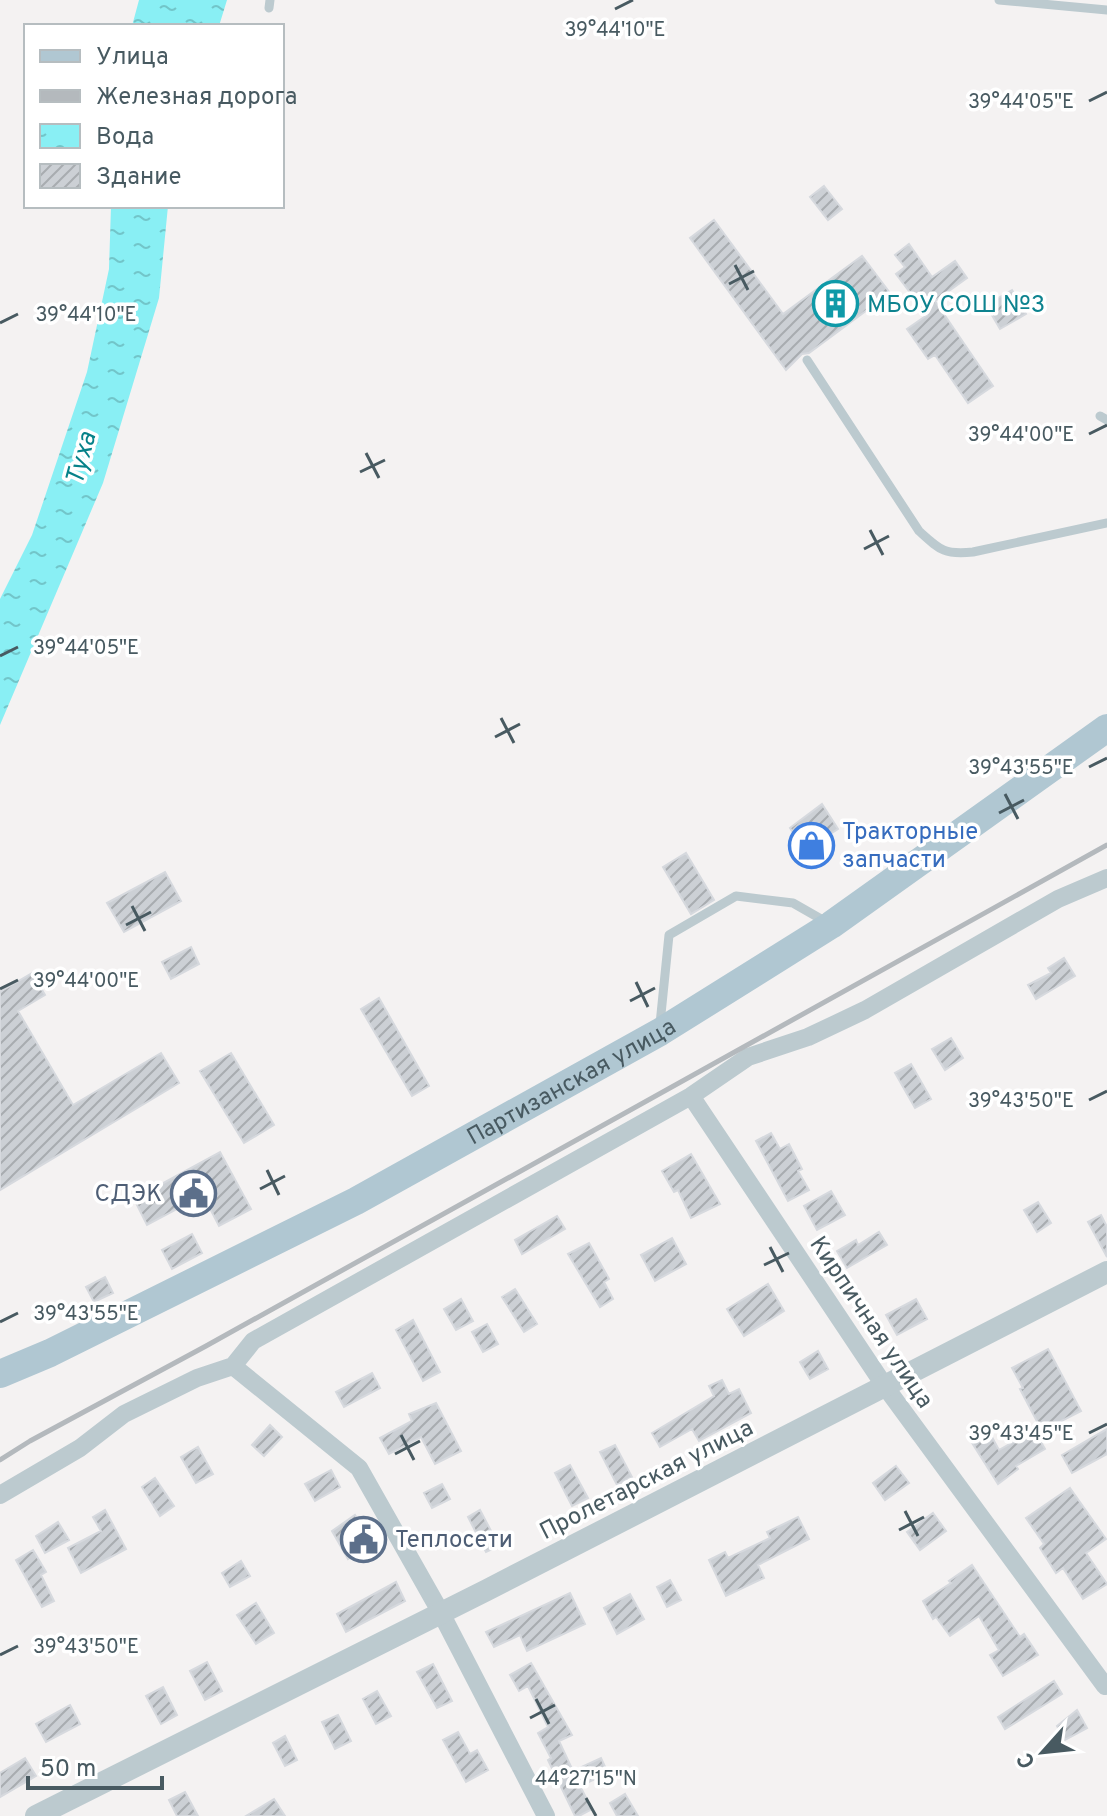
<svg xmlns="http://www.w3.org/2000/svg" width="1107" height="1816" font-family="Overpass,sans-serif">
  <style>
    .water { fill: url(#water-ripples) }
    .building { fill: url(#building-hatch); stroke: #d6d9de; stroke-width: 2 }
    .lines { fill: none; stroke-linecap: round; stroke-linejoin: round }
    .service { stroke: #bccacf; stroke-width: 9 }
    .minor { stroke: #bccacf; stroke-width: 18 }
    .tertiary { stroke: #bccacf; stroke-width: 22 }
    .primary { stroke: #b0c7d2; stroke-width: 28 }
    .rail { stroke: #b4b9bd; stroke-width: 5 }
    .ticks { fill: none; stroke: #485a61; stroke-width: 3 }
    .labels { text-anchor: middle; stroke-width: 7; stroke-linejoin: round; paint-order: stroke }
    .culture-label { font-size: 24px; fill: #0d838f; stroke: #fff; text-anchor: start }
    .shop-label { font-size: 24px; fill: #366cbe; stroke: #fff; text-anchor: start }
    .street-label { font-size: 24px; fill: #485a61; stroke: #fff }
    .service-label { font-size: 24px; fill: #4e5e75; stroke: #fff; text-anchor: end }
    .water-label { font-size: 26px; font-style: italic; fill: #068289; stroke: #fff }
    .ticks-label { font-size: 20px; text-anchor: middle; fill: #485a61; stroke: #fff; stroke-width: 7; stroke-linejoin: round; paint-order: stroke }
  </style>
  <defs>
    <pattern id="water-ripples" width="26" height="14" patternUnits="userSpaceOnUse" patternTransform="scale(2)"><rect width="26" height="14" fill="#89eff4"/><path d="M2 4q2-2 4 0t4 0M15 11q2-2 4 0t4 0" fill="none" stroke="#72c5c9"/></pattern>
    <pattern id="building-hatch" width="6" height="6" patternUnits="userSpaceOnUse" patternTransform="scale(2)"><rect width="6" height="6" fill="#ccd0d5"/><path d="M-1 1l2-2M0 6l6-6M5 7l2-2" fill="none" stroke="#a8acb0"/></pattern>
  </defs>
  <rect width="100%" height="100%" fill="#f4f2f2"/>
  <path class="water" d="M 139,0 L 227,0 L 219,26 L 132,26 Z
    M 111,206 L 168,206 L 159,298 L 103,483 L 0,725 L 0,599 L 32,535 L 87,372 L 109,269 Z"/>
  <path class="building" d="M 824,186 L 842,209 L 828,220 L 810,197 Z
    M 714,220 L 783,314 L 862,256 L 890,293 L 809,353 L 802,354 L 786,370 L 690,238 Z
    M 909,244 L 932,277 L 955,261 L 967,278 L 935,301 L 993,386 L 968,403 L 935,355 L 928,359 L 907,329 L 927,315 L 896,274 L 905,267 L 895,255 Z
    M 1012,290 L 1026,314 L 1000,329 L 986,305 Z
    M 822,804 L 838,829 L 818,842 L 822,848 L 809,856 L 790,828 Z
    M 686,853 L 714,900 L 691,914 L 663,867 Z
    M 165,872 L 181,901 L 124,932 L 107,903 Z
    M 191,947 L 199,964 L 171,979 L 162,962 Z
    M 1064,958 L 1075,976 L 1036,999 L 1028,985 L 1051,973 L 1048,968 Z
    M 32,973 L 45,995 L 18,1011 L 73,1105 L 161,1053 L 179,1083 L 0,1190 L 0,992 Z
    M 379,998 L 429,1086 L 412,1096 L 361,1009 Z
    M 951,1038 L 963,1058 L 945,1070 L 932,1049 Z
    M 231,1053 L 274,1125 L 244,1143 L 200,1071 Z
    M 911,1064 L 931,1099 L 915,1108 L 895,1073 Z
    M 771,1133 L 780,1149 L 789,1144 L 802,1169 L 798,1171 L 809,1190 L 788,1201 L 756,1141 Z
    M 220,1152 L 251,1209 L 219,1226 L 203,1195 L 147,1225 L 134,1199 Z
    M 691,1154 L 720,1204 L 691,1218 L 678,1190 L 674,1192 L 662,1171 Z
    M 831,1191 L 845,1215 L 817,1230 L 804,1206 Z
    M 1038,1202 L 1051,1223 L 1037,1232 L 1024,1210 Z
    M 1101,1215 L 1107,1227 L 1107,1257 L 1088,1222 Z
    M 557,1216 L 565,1229 L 522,1254 L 515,1240 Z
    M 879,1232 L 887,1245 L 847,1268 L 837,1251 L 856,1240 L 858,1245 Z
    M 192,1234 L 202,1253 L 172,1269 L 162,1250 Z
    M 672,1238 L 686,1264 L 655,1281 L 641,1255 Z
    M 589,1243 L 609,1279 L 604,1282 L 613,1299 L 600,1307 L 568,1254 Z
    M 105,1277 L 113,1293 L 94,1302 L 86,1287 Z
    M 768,1284 L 784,1311 L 744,1336 L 727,1309 Z
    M 515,1289 L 537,1324 L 524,1332 L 502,1297 Z
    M 461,1299 L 473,1321 L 456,1330 L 444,1309 Z
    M 916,1299 L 927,1319 L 897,1335 L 886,1315 Z
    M 413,1320 L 440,1372 L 423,1381 L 396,1330 Z
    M 487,1324 L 498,1344 L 483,1352 L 472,1332 Z
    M 1048,1349 L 1081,1411 L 1042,1431 L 1020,1389 L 1023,1388 L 1012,1368 Z
    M 818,1351 L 828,1369 L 810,1379 L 800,1362 Z
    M 372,1373 L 380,1388 L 344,1407 L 336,1392 Z
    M 722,1380 L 729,1394 L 739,1389 L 751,1413 L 699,1441 L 692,1429 L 660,1447 L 652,1433 L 714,1396 L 709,1386 Z
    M 436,1403 L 461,1451 L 435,1464 L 421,1437 L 389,1454 L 380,1438 L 412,1421 L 409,1414 Z
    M 270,1425 L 282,1437 L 264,1456 L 252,1445 Z
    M 987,1428 L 999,1450 L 1034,1430 L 1045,1449 L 1016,1466 L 1018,1469 L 998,1484 L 969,1438 Z
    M 1107,1429 L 1107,1454 L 1072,1473 L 1062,1455 Z
    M 615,1445 L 632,1477 L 617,1485 L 600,1452 Z
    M 198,1447 L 213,1474 L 196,1483 L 181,1457 Z
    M 570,1465 L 588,1498 L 572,1506 L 555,1473 Z
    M 896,1466 L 909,1483 L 885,1500 L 873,1483 Z
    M 331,1470 L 340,1487 L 315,1501 L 305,1484 Z
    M 155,1478 L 174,1506 L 160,1516 L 142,1487 Z
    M 442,1484 L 450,1499 L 432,1508 L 424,1493 Z
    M 1070,1488 L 1106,1539 L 1086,1553 L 1107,1584 L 1083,1599 L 1063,1568 L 1056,1573 L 1040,1548 L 1044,1544 L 1026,1518 Z
    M 105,1510 L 126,1549 L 81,1573 L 68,1548 L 101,1531 L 93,1517 Z
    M 480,1510 L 499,1546 L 486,1552 L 468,1517 Z
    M 933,1513 L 946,1531 L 920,1550 L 907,1532 Z
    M 355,1515 L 373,1541 L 348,1559 L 332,1531 Z
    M 798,1517 L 809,1539 L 758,1565 L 764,1578 L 726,1596 L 709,1560 L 725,1552 L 728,1558 L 770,1538 L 767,1532 Z
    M 58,1522 L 69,1540 L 45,1553 L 36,1536 Z
    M 33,1550 L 46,1572 L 41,1575 L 54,1601 L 42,1607 L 16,1560 Z
    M 241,1561 L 250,1576 L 230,1587 L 222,1573 Z
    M 972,1565 L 1020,1637 L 1024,1634 L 1038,1655 L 1003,1676 L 990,1655 L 999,1650 L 979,1616 L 950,1636 L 936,1617 L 933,1619 L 923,1601 L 951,1583 L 949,1581 Z
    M 670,1580 L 681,1600 L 667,1607 L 657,1587 Z
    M 396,1582 L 405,1601 L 346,1632 L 337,1614 Z
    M 570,1593 L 585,1624 L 527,1651 L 520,1635 L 494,1647 L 486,1632 Z
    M 630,1594 L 644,1619 L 617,1634 L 604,1608 Z
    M 256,1603 L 274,1633 L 256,1644 L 237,1615 Z
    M 207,1662 L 222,1691 L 205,1700 L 190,1671 Z
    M 531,1663 L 572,1735 L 559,1741 L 573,1771 L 601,1758 L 608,1773 L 580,1786 L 592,1809 L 579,1816 L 575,1816 L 548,1760 L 551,1758 L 538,1733 L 548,1727 L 528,1686 L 519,1691 L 510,1675 Z
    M 433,1664 L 452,1701 L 437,1708 L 417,1672 Z
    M 1054,1681 L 1062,1694 L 1005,1729 L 998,1717 Z
    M 163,1687 L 177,1715 L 161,1724 L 146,1696 Z
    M 377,1691 L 391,1716 L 376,1724 L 363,1699 Z
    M 70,1705 L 80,1724 L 46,1742 L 36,1724 Z
    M 1077,1710 L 1087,1728 L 1065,1740 L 1057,1726 Z
    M 338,1715 L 351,1741 L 335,1749 L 322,1722 Z
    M 458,1732 L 470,1754 L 477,1750 L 488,1770 L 466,1782 L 443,1740 Z
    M 285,1736 L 297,1760 L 285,1766 L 273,1743 Z
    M 25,1758 L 36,1776 L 0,1797 L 0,1773 Z
    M 185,1792 L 198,1816 L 177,1816 L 169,1800 Z
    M 625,1794 L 638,1816 L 617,1816 L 610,1803 Z
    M 274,1799 L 285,1816 L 246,1816 Z"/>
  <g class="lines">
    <path class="service" d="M 999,0 L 1107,10
      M 269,8 L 270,0
      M 807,360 L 919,531 C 940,550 944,555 973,552 L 1107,523
      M 1100,416 L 1107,420
      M 660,1024 L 669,935 L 736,896 L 793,903 L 828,923"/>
    <path class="minor" d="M 691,1096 L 884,1385 L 1105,1686
      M 233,1366 L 359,1468 L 441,1613 L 546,1816
      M 0,1495 L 80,1448 L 124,1414 L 197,1378 L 233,1366 L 253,1341 L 691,1096 L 748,1057 L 808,1037 L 865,1010 L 1058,899 L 1107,878"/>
    <path class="tertiary" d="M 36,1816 L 487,1590 L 1107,1272"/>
    <path class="primary" id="s1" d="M 0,1374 L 50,1353 L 356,1201 L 660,1032 L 831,925 L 1107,728"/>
    <path class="rail" d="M 0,1460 L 30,1441 L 206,1346 L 1107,845"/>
  </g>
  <path class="ticks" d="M 615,9 L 633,0M 1089,101 L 1107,92M 735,265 L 748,290M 729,284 L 754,271M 0,323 L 18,314M 1089,434 L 1107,425M 366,453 L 379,478M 360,472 L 385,460M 870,530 L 883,555M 864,549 L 889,536M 0,656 L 18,647M 501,718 L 514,743M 495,737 L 520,724M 1089,767 L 1107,758M 1005,794 L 1018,819M 999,813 L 1024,800M 132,906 L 145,931M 126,925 L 151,912M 636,982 L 648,1007M 0,989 L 18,980M 630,1001 L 655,988M 1089,1100 L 1107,1091M 267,1170 L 279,1195M 260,1189 L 285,1176M 770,1247 L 783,1272M 764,1265 L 789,1253M 0,1322 L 18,1313M 1089,1433 L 1107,1424M 401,1435 L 414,1460M 395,1454 L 420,1441M 905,1511 L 918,1536M 899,1530 L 924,1517M 0,1655 L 18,1646M 536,1699 L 549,1724M 530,1718 L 555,1705M 586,1798 L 596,1816"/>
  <defs>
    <symbol id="building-ring" viewBox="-11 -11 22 22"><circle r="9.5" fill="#fff" stroke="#0f9aa8" stroke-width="1.5"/><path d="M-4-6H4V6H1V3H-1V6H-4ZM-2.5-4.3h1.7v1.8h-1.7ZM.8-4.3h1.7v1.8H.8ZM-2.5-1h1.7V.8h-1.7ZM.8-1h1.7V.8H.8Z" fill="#0f9aa8"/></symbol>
    <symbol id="shop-ring" viewBox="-11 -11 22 22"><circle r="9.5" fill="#fff" stroke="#3f7fe0" stroke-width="1.5"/><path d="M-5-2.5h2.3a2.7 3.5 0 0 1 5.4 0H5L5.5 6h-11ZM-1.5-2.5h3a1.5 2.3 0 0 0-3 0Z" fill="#3f7fe0"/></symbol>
    <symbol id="civic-ring" viewBox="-11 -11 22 22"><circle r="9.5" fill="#fff" stroke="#5c6f8a" stroke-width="1.5"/><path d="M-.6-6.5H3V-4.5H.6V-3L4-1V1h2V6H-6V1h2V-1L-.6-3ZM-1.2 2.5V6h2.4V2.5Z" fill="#5c6f8a"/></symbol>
  </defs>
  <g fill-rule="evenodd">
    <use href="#building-ring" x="810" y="278" width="51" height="51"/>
    <use href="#shop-ring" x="786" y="820" width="51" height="51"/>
    <use href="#civic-ring" x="168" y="1168" width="51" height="51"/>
    <use href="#civic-ring" x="338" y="1514" width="51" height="51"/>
  </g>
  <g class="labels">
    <g class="culture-label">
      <text x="867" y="312">МБОУ СОШ №3</text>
    </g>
    <g class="shop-label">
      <text x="842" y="839">Тракторные<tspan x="842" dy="28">запчасти</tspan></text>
    </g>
    <g class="street-label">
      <text dy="8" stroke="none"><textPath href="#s1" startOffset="642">Партизанская улица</textPath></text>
      <text transform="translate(872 1322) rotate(56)" y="8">Кирпичная улица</text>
      <text transform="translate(646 1479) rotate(-27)" y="8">Пролетарская улица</text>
    </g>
    <g class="service-label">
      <text x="162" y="1201">СДЭК</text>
      <text x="395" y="1547" text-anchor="start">Теплосети</text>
    </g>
    <g class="water-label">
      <text transform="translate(80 458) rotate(-75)" y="9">Туха</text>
    </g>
  </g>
  <g class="ticks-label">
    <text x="615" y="36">39°44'10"E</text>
    <text x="1021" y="108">39°44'05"E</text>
    <text x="86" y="321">39°44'10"E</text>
    <text x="1021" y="441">39°44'00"E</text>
    <text x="86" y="654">39°44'05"E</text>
    <text x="1021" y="774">39°43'55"E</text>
    <text x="86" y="987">39°44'00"E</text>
    <text x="1021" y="1107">39°43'50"E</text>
    <text x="86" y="1320">39°43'55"E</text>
    <text x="1021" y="1440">39°43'45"E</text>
    <text x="86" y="1653">39°43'50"E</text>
    <text x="586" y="1785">44°27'15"N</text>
  </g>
  <rect x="24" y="24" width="260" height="184" fill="#ffffff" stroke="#b6bdc0" stroke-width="2"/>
  <rect x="40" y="50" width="40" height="12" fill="#b0c7d2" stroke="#b6bdc0" stroke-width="2"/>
  <text x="96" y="64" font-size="24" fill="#485a61">Улица</text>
  <rect x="40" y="90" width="40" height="12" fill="#b4b9bd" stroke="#b6bdc0" stroke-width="2"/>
  <text x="96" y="104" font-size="24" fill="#485a61">Железная дорога</text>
  <rect x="40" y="124" width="40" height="24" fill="url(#water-ripples)" stroke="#b6bdc0" stroke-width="2"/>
  <text x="96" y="144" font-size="24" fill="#485a61">Вода</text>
  <rect x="40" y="164" width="40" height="24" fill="url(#building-hatch)" stroke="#b6bdc0" stroke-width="2"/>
  <text x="96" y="184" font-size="24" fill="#485a61">Здание</text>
  <g transform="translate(1043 1752) rotate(243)" stroke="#ffffff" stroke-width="6" paint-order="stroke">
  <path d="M0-6L14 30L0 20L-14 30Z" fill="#485a61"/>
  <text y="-12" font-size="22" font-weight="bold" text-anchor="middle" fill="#485a61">С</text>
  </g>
  <path d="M28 1776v12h134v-12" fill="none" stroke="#485a61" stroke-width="4"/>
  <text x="40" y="1776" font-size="24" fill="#485a61" stroke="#ffffff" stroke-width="6" paint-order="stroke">50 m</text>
</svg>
